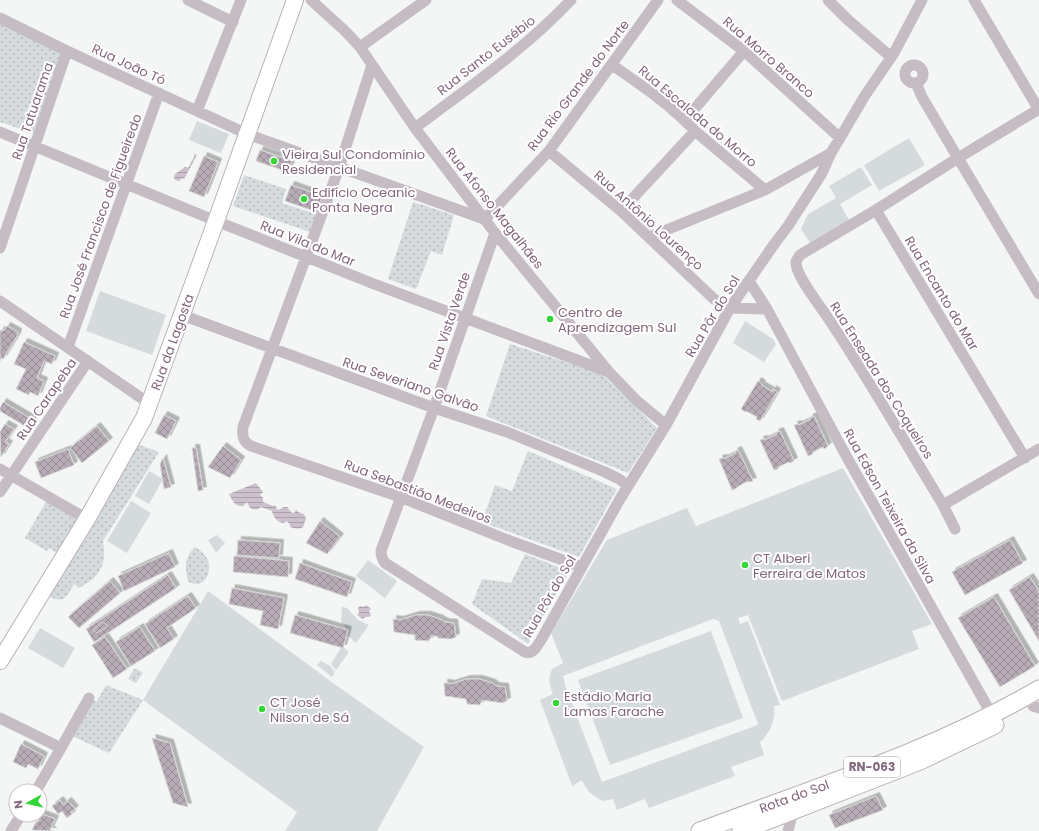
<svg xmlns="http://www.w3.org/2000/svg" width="1039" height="831" font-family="Poppins,sans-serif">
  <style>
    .grass { fill: url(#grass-dots) }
    .park { fill: #d5dadd; fill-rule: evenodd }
    .water { fill: url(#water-rules) }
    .building { fill: url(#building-cross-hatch); stroke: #d6d7d7; filter: url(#shadow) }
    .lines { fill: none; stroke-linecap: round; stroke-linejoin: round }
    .secondary-casing { stroke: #bbb2b9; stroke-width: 18 }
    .primary-casing { stroke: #b9b1b8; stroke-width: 19 }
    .street { stroke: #c5bdc3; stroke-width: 11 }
    .secondary { stroke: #fff; stroke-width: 16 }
    .primary { stroke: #fff; stroke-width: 17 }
    .poi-dot { fill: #35d537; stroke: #fff; stroke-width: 1.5 }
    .labels { text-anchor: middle; stroke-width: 4; stroke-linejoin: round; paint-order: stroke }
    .shield { fill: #fff; stroke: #a895a3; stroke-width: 1 }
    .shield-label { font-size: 12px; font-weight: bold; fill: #82677c }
    .street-label { font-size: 13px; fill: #82677c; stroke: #fff }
    .poi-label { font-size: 13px; fill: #82677c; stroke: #fff; text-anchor: start }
  </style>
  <defs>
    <pattern id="grass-dots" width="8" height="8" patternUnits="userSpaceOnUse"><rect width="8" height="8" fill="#d5dadd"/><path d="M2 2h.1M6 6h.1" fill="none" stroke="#b2b5b8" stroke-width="1.8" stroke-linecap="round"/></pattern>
    <pattern id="water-rules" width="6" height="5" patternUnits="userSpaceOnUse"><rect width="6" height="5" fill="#ccc0cc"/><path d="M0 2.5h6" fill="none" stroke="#aba0ab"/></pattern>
    <pattern id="building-cross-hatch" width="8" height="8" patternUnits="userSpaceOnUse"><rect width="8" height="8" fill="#b7abb5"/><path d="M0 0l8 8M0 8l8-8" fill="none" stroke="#9a8f98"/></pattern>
    <filter id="shadow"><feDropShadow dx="3.5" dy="-3.5" stdDeviation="0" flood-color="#0004"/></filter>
  </defs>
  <rect width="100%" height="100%" fill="#f3f6f5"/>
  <path class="grass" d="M 0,20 L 62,53 L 33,133 L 0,122 Z
    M 244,175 L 286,189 L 282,203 L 319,215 L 313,233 L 233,206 Z
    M 413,202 L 454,215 L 442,255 L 431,251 L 416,289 L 388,279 Z
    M 510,344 L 602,374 L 657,428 L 628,473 L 486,416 Z
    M 137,444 L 159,452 L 103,541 C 107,565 100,577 79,588 L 74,584 C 64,601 64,603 45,595 Z
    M 528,451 L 617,489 L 579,557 L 482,522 L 495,485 L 512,491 Z
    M 47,500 L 78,519 L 57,553 L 49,548 L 47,551 L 25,538 Z
    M 195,547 C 200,550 205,554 208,560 C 211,567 208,580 201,583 C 196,585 192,583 188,582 C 185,568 184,557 195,547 Z
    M 525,554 L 569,571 L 528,644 L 472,604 L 482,579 L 511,583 Z
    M 135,668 L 143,673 L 136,683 L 128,679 Z
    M 106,685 L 143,700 L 109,753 L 72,736 L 92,701 L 97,701 Z"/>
  <path class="park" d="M 197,121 L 229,134 L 221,153 L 189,140 Z
    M 909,138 L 925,165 L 879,191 L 864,165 Z
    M 861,167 L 872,185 L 840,204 L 849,220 L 811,244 L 801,229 L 808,214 L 836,198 L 829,186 Z
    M 100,291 L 166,315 L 152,355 L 86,331 Z
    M 745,321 L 773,339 L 776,344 L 764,362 L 733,343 Z
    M 843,468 L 932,624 L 912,631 L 919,649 L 782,701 L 748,615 L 738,618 L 740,624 L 748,621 L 780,705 L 774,706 C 776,719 770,734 760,742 L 764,755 L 731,767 L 735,776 L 649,808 L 645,799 L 617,810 L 613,799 L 603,801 C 592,796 587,791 582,780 L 572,786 L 540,700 L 553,694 C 549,684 548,679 552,669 L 563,663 L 551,633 L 607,540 L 687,508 L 696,526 ZM 713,619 L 719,621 L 758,724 L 755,726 L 602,782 L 566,688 L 563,676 Z
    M 149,471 L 163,479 L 149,504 L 135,496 Z
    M 131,501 L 151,513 L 127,553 L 107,541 Z
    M 217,535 L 225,543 L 216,553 L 208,540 Z
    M 368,560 L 397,581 L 385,598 L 356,576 Z
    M 208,591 L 333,683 L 424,747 L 377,831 L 285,831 L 297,812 L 143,700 Z
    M 342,607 L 347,608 L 358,620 L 369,625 L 356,643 L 347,635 L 345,626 L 341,622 Z
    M 40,628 L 75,648 L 63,668 L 28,648 Z
    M 711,631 L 743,718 L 610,765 L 578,680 Z
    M 342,646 L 349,652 L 336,670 L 331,664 Z
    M 321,661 L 329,665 L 335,672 L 332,677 L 317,665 Z"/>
  <path class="water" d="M 194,154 L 197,155 L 184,179 L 182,178 L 179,181 L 175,180 L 174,177 L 175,174 L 185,167 L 188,168 L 194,157 Z
    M 256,483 L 263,492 L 260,495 L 263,498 L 263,502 L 273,506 L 275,505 L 277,509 L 278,510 L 284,507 L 287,507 L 292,513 L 294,513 L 296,510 L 300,513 L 304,514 L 306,519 L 303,527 C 299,530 294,528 290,527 L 290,524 L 286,521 L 284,523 C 278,523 273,517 272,511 L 261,507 C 258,510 255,510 250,508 L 247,502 L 243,506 C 235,507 232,500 229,494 Z
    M 366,605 L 371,609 L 369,611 L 371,615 L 369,617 L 365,617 L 363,619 L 357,615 L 359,613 L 358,608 L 360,606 L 364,607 Z"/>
  <path class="building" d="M 260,150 L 292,161 L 288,172 L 256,161 Z
    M 204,156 L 218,162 L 204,197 L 189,191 Z
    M 291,185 L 322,196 L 317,212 L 285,201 Z
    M 7,326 L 18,332 L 17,336 L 3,359 L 1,358 L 0,361 L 0,332 L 1,330 L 4,331 Z
    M 24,342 L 55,356 L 52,364 L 44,361 L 37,378 L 44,381 L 38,396 L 30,392 L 29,395 L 16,389 L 26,369 L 14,364 Z
    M 758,381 L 762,384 L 761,385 L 773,392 L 773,389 L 777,392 L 760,421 L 756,419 L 757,417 L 746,411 L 745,412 L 741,409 Z
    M 3,402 L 33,420 L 28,428 L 0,411 L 0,408 Z
    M 164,415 L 176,421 L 167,439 L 155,433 Z
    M 814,416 L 828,446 L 824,449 L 823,447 L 812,452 L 813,454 L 808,456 L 794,425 L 798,424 L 799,425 L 811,419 L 809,418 Z
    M 5,424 L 14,429 L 5,442 L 9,444 L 1,457 L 0,432 Z
    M 97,426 L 109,441 L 82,463 L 70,448 Z
    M 780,431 L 794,461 L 790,463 L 789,462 L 778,467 L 778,469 L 774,470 L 760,440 L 764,439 L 765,440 L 777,434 L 775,433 Z
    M 223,446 L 241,460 L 230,478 L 208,467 Z
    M 192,448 L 196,448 L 203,490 L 198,491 Z
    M 68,449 L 74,465 L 41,478 L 35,462 Z
    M 738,450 L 753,481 L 749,482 L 748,481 L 737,487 L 737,488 L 732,490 L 719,459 L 723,458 L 724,459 L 736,453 L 734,452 Z
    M 163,458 L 171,487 L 164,489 L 160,464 Z
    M 320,521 L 340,537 L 327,554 L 306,543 Z
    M 238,540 L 280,543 L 279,558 L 237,555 Z
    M 1010,540 L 1023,563 L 965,595 L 952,572 Z
    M 169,553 L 175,567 L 124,591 L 118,576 Z
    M 234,556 L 289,561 L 288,577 L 233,572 Z
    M 300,563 L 352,582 L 347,597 L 295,579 Z
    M 168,575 L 176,588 L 94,642 L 86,629 Z
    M 1030,577 L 1039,592 L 1039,641 L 1009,590 Z
    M 110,581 L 120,593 L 79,628 L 68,617 Z
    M 232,588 L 284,598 L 278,629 L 260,625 L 263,611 L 229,604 Z
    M 188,596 L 196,608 L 167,628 L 174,639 L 160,648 L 145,624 Z
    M 994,597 L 1035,666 L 1000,687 L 958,618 Z
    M 295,615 L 348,630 L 343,648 L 290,633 Z
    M 416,615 L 428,615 L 440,619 L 445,622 L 454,623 L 456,637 L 451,639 L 438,638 L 437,636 L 431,636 L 429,641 L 415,640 L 415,635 L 394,632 L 393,619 L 400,620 Z
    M 102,622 L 108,626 L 97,633 L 93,630 Z
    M 140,627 L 155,651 L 131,666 L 116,642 Z
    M 105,637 L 127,669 L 113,678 L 92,645 Z
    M 467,679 L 479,679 L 492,683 L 496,686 L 505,687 L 507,701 L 502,703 L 482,700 L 480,705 L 467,704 L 466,699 L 445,696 L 444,683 L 447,683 L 451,684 Z
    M 152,738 L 170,743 L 188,807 L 173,803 Z
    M 21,744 L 44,756 L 38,769 L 28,764 L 26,768 L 13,762 Z
    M 876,796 L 883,810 L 835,828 L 829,815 Z
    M 60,800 L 63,805 L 68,801 L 75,809 L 71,812 L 72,814 L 67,818 L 62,811 L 58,814 L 52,806 Z
    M 42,814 L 55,819 L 50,830 L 53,831 L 32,830 L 36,822 L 38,822 Z"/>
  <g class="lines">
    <defs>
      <path id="secondary" d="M 0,661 L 87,519 L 144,418 L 216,221 L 295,0"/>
      <path id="primary" d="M 700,831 C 814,788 933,751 1039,689
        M 741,831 L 920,761 L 995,725"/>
    </defs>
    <use href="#secondary" class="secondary-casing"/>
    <use href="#primary" class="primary-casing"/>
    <path class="street" d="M 188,0 L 233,22
      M 311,0 L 345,31 L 360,47 L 415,128 L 495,233 L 555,306 L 609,372 L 637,401 L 666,425
      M 677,0 L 744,51 L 840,138
      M 828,0 L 848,20 L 891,57
      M 974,0 L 1039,110
      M 0,18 L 67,51 L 247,134 L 484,219
      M 360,47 L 426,0
      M 372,65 L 339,168 L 243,427 C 242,436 243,442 251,446 L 400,497 L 513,542 L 582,567
      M 612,65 C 641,85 671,105 695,131 L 765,190
      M905 74a9 9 0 1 1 18 0a9 9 0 1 1-18 0Z
      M 916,83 L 922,97 L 958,158 L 1039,109
      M 197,111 L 241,0
      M 685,120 L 744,51
      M 415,128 C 469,87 525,49 571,0
      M 0,132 L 216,221 L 374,284 L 609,372
      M 549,151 L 621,211 L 714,299 L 730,308 L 767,309
      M 876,210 L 1025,458
      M 621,211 L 695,131
      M 485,219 L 549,151 L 658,0
      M 495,233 L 434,408 L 381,551 C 381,556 382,559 385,563 L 525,652 C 533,655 537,646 541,640 L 620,499 L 666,425 L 730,308 L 775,243 L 788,226 L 822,173 L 831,153 L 840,138 L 864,97 L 894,53 L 922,0
      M 649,237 L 765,190 L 831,153
      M 0,248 L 67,51
      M 749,281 L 767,309 L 844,452 L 992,715
      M 0,301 L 150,404
      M 182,315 L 434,408 L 507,432 L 605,472 L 619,479 L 628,486
      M 68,347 L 159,93
      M 0,469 L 87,519
      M 0,492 L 88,361
      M 943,505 L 1039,449
      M 955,529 L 943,505 C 905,443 869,379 828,318 C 821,307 796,276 796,263 C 796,260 798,258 800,255 L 876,210 L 958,158 L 1039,294
      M 1033,706 L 1039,708
      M 0,718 L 61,748
      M 36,791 L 61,748 L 89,698
      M 11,831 L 21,815
      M 788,831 L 793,811"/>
    <use href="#secondary" class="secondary"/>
    <use href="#primary" class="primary"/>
  </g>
  <g class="poi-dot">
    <circle cx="274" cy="161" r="4"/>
    <circle cx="304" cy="199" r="4"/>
    <circle cx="550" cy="319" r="4"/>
    <circle cx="745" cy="565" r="4"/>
    <circle cx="556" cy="703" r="4"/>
    <circle cx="262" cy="709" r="4"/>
  </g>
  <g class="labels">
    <rect class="shield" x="844" y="757" width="56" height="20" rx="3"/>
    <g class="shield-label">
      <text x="872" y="771">RN-063</text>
    </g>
    <g class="street-label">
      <text transform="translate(486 55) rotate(-38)" y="5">Rua Santo Eusébio</text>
      <text transform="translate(769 57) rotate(41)" y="5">Rua Morro Branco</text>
      <text transform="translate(129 64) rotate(25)" y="5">Rua João Tó</text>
      <text transform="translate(578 85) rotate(-53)" y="5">Rua Rio Grande do Norte</text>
      <text transform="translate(32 111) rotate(-71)" y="5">Rua Tatuarama</text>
      <text transform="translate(698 116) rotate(40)" y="5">Rua Escalada do Morro</text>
      <text transform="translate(495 208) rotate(52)" y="5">Rua Afonso Magalhães</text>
      <text transform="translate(100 216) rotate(-70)" y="5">Rua José Francisco de Figueiredo</text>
      <text transform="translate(649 220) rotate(42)" y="5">Rua Antônio Lourenço</text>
      <text transform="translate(308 243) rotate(22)" y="5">Rua Vila do Mar</text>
      <text transform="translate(942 293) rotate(59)" y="5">Rua Encanto do Mar</text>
      <text transform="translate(712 316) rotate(-59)" y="5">Rua Pôr do Sol</text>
      <text transform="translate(449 321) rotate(-71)" y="5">Rua Vista Verde</text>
      <text transform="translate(172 342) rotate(-70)" y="5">Rua da Lagosta</text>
      <text transform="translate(882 380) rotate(58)" y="5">Rua Enseada dos Coqueiros</text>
      <text transform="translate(411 384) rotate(19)" y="5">Rua Severiano Galvão</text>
      <text transform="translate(46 399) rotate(-56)" y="5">Rua Carapeba</text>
      <text transform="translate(418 491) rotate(21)" y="5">Rua Sebastião Medeiros</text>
      <text transform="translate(890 506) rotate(61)" y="5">Rua Edson Teixeira da Silva</text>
      <text transform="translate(549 596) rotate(-60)" y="5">Rua Pôr do Sol</text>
      <text transform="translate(794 796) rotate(-20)" y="5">Rota do Sol</text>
    </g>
    <g class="poi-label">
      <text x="282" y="159">Vieira Sul Condomínio<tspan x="282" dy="15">Residencial</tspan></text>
      <text x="312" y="197">Edifício Oceanic<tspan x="312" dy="15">Ponta Negra</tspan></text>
      <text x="558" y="317">Centro de<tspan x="558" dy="15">Aprendizagem Sul</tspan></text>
      <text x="753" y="563">CT Alberi<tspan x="753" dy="15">Ferreira de Matos</tspan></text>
      <text x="564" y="701">Estádio Maria<tspan x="564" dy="15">Lamas Farache</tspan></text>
      <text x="270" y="707">CT José<tspan x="270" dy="15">Nilson de Sá</tspan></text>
    </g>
  </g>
  <g transform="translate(28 803) rotate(262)"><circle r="19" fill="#ffffff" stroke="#cdc2cb"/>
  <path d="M0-3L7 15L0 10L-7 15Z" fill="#35d537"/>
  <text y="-6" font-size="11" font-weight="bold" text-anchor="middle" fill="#82677c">N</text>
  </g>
</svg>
